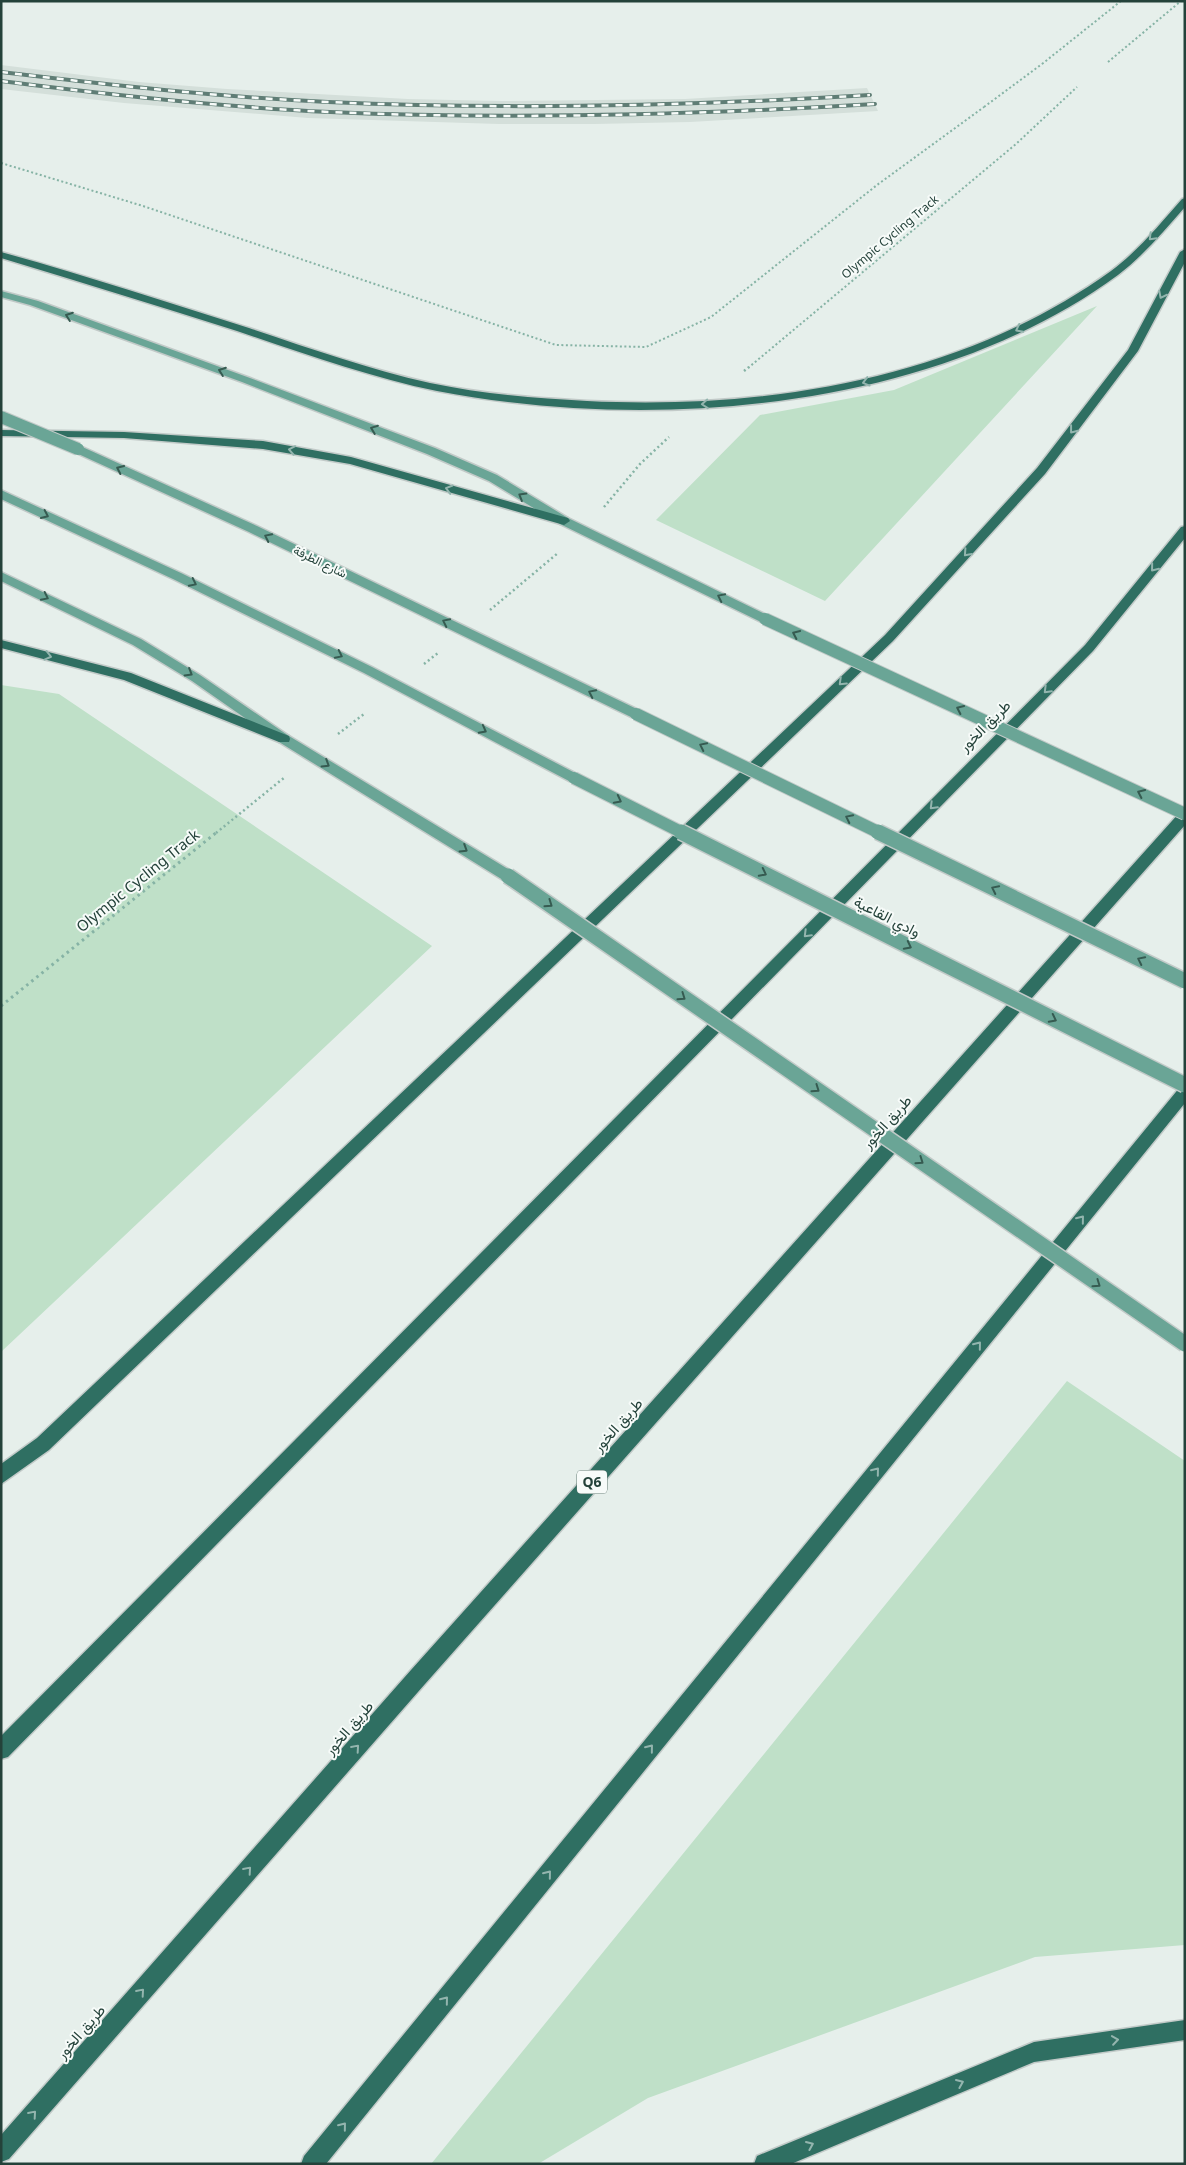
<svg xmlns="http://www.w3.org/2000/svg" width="1186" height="2165" font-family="'Noto Sans',Vazirmatn,sans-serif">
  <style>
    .built { fill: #d4dfda }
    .green { fill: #bfe0c8 }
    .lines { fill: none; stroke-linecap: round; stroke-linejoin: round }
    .primary-casing { stroke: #c2cac8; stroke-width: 3 }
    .motorway-casing { stroke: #c2cac8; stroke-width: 3 }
    .path-far2 { stroke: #86b3a5; stroke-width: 2; stroke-dasharray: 2 2.5; stroke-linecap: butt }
    .path-far1 { stroke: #86b3a5; stroke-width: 2.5; stroke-dasharray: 2 3; stroke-linecap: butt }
    .path { stroke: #86b3a5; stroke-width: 3; stroke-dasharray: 2.5 4; stroke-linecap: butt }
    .primary { fill: #6aa596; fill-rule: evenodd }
    .motorway { fill: #2f6f62; fill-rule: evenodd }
    .rail-casing { stroke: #5f7d75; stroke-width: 4 }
    .rail { stroke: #f7fbf9; stroke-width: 2.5; stroke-dasharray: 7; stroke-linecap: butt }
    .primary-bridge-far1-casing { stroke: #c2cac8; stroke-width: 14; stroke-linecap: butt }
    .primary-bridge-casing { stroke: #c2cac8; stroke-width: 18; stroke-linecap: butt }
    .path-bridge { stroke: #86b3a5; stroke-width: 2; stroke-dasharray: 2 2.5; stroke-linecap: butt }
    .primary-bridge-far1 { stroke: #6aa596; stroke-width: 12 }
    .primary-bridge { stroke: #6aa596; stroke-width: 15 }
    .oneway { stroke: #93b5ae }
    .oneway2 { stroke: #365b51 }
    .labels { text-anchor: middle; stroke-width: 4; stroke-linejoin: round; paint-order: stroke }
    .far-street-label { font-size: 12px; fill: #24423a; stroke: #f7fbf9 }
    .shield { fill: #f7fbf9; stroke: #637a73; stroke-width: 1 }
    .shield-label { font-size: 14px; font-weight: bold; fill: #24423a }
    .street-label { font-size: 15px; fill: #24423a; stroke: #f7fbf9 }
  </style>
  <rect width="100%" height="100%" fill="#e6efeb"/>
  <path class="built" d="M 1,65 L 139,82 L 227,89 L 408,99 L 500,101 L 685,99 L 867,88 L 878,111 L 690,122 L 595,124 L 499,124 L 308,118 L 124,103 L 1,89 Z"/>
  <path class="green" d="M 1097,306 L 825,601 L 656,520 L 760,415 L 894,390 Z
    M 1,685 L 59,694 L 432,946 L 1,1352 Z
    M 1067,1381 L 1185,1461 L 1185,1945 L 1035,1957 L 648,2098 L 538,2164 L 431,2164 Z"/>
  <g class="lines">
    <defs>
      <path id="primary" d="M 1,291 L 38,301 L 250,378 L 435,448 L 497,475 L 568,518 L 769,616 L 771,619 L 769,622 L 761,622 L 560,524 L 489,481 L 427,454 L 242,382 L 30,305 L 1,297 Z
        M 78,445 L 257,526 L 641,711 L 642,714 L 641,717 L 631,717 L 249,532 L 74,452 L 72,449 Z
        M 1,490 L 181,573 L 372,667 L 579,775 L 581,778 L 579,781 L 569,781 L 364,673 L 173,579 L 1,499 Z
        M 1,572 L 141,639 L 200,675 L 289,736 L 513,872 L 515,876 L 513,880 L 508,881 L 503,880 L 279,742 L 192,681 L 133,645 L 1,581 Z"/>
      <path id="motorway" d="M 1185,198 L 1185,207 C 1164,231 1143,256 1118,275 C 934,410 656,433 437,391 C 369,377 303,353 237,331 C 159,306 80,282 1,258 L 1,252 C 84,275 167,302 249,328 C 309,348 368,369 430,383 C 482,394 535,398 587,401 C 768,410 961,379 1111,271 C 1138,251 1160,224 1182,199 Z
        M 1185,249 L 1185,262 L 1138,351 L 1045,474 L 893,641 L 49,1450 L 1,1484 L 1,1464 L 37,1438 L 885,635 L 1037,468 L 1128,350 L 1180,252 Z
        M 1,430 L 124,432 L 263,441 L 351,457 L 568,518 L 570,521 L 564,525 L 350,464 L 263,449 L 124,438 L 1,436 Z
        M 1185,526 L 1185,538 L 1093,651 L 8,1757 L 1,1759 L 1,1736 L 1085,645 L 1181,527 Z
        M 1,640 L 131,673 L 289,736 L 290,739 L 289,742 L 279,742 L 124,680 L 1,648 Z
        M 1185,811 L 1185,825 L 425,1684 L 9,2159 L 1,2162 L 1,2135 L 411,1670 L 1180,812 Z
        M 1185,1086 L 1185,1103 L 326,2164 L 301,2164 L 304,2156 L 1180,1087 Z
        M 1185,2020 L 1185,2040 L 1034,2062 L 791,2164 L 754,2164 L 757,2156 L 1034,2042 Z"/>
    </defs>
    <use href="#primary" class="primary-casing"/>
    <use href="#motorway" class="motorway-casing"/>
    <path class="path-far2" d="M 1108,62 L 1181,1
      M 1042,64 L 1121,1
      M 1,163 L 143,206 L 556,345 L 646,347 L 711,317 L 877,185 L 984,107
      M 748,368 L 1016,144 L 1077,87"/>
    <path class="path-far1" d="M 744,371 L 749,367
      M 604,507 L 640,464 L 669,437
      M 490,610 L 558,553
      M 424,664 L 438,653
      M 338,734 L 364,714
      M 216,833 L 285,777"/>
    <path class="path" d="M 1,1006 L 217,832"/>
    <use href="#primary" class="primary"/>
    <use href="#motorway" class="motorway"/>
    <defs>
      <path id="rail" d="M 1,72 C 110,85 218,97 328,102 C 509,110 689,106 870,95
        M 1,81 C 110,95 220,107 330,112 C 512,120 693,115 875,104"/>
    </defs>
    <use href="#rail" class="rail-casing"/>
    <use href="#rail" class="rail"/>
    <defs>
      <path id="primary-bridge-far1" d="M 1,417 L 78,449
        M 765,619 L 1185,814
        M 636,714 L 880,833
        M 574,778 L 683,833"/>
      <path id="primary-bridge" d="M 681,832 L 1185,1085
        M 878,832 L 1185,981
        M 508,876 L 1185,1344"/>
    </defs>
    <use href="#primary-bridge-far1" class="primary-bridge-far1-casing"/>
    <use href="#primary-bridge" class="primary-bridge-casing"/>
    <path class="path-bridge" d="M 984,107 L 1042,64"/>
    <use href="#primary-bridge-far1" class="primary-bridge-far1"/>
    <use href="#primary-bridge" class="primary-bridge"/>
  </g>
  <defs><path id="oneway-chevron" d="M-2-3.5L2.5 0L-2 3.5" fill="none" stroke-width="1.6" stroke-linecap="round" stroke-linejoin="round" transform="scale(1.25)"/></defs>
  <g class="oneway">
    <use href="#oneway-chevron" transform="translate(1152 237) rotate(135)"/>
    <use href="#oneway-chevron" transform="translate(1162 295) rotate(117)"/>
    <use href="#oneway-chevron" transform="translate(1019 329) rotate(153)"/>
    <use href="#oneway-chevron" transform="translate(866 382) rotate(165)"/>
    <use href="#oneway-chevron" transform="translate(705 404) rotate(176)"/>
    <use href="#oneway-chevron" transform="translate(1073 430) rotate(128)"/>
    <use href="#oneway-chevron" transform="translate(292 450) rotate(-169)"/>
    <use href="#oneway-chevron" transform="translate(449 489) rotate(-164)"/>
    <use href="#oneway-chevron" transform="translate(967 553) rotate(132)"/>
    <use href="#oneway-chevron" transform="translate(1154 568) rotate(129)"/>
    <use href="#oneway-chevron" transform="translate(48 656) rotate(14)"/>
    <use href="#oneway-chevron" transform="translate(842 682) rotate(136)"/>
    <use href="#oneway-chevron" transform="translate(1047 690) rotate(135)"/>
    <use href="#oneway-chevron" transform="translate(933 806) rotate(135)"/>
    <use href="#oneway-chevron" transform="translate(807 934) rotate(135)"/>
    <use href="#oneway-chevron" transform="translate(1081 1219) rotate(-51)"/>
    <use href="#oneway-chevron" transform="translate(978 1345) rotate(-51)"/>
    <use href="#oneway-chevron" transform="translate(876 1471) rotate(-51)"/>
    <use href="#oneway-chevron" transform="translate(356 1748) rotate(-49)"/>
    <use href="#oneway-chevron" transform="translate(650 1748) rotate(-51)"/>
    <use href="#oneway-chevron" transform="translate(248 1870) rotate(-49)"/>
    <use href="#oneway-chevron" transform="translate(548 1874) rotate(-51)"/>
    <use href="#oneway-chevron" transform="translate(141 1992) rotate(-49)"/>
    <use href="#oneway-chevron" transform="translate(445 2000) rotate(-51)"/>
    <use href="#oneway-chevron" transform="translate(1115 2040) rotate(-8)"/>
    <use href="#oneway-chevron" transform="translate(960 2083) rotate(-23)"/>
    <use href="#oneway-chevron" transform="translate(33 2114) rotate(-49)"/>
    <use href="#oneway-chevron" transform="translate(343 2126) rotate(-51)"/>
    <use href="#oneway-chevron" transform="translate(810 2145) rotate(-23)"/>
  </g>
  <g class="oneway2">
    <use href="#oneway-chevron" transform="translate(69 316) rotate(-160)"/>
    <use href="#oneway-chevron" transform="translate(222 371) rotate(-160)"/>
    <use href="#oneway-chevron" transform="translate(374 429) rotate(-159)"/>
    <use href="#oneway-chevron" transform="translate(120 469) rotate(-155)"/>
    <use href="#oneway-chevron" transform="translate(522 496) rotate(-149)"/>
    <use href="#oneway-chevron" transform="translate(45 515) rotate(25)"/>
    <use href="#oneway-chevron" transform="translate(268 537) rotate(-154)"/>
    <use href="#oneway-chevron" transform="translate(193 583) rotate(26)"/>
    <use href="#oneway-chevron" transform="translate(45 597) rotate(26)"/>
    <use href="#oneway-chevron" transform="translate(721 597) rotate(-154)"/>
    <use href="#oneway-chevron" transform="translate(446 622) rotate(-154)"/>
    <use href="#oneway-chevron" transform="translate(796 634) rotate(-155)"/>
    <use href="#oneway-chevron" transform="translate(339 655) rotate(26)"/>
    <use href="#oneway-chevron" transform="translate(189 673) rotate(31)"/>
    <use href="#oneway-chevron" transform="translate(592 693) rotate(-154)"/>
    <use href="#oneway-chevron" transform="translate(960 709) rotate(-155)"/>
    <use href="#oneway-chevron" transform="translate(483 730) rotate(28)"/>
    <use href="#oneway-chevron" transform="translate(703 746) rotate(-154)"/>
    <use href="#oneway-chevron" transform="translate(326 764) rotate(32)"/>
    <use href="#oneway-chevron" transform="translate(1141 793) rotate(-155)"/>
    <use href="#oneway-chevron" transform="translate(618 800) rotate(27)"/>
    <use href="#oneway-chevron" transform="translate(849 818) rotate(-154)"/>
    <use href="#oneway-chevron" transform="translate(464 849) rotate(32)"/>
    <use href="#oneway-chevron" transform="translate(763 873) rotate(27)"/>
    <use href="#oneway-chevron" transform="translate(995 889) rotate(-154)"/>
    <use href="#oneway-chevron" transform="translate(549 904) rotate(35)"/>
    <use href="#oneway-chevron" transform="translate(908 946) rotate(27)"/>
    <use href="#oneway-chevron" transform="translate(1141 960) rotate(-154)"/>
    <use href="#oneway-chevron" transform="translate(682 997) rotate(35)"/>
    <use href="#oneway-chevron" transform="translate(1053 1019) rotate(27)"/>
    <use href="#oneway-chevron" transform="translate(816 1089) rotate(35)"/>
    <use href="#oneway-chevron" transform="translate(920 1161) rotate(35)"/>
    <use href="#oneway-chevron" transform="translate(1097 1284) rotate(35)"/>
  </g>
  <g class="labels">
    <g class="far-street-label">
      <text transform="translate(890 237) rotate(-40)" y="4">Olympic Cycling Track</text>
      <text transform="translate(320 562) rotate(26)" y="4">شارع الطرفة</text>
    </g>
    <rect class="shield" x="577" y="1470.5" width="30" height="23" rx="4"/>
    <g class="shield-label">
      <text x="592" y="1487">Q6</text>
    </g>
    <g class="street-label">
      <text transform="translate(985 726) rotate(-45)" y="5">طريق الخور</text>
      <text transform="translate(138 881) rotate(-39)" y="5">Olympic Cycling Track</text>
      <text transform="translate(887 917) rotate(27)" y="5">وادي القاعية</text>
      <text transform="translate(887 1122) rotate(-48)" y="5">طريق الخور</text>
      <text transform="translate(618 1425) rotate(-48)" y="5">طريق الخور</text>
      <text transform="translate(349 1728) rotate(-49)" y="5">طريق الخور</text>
      <text transform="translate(81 2032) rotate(-49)" y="5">طريق الخور</text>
    </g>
  </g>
  <rect width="1186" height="2165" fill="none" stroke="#24423a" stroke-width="5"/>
</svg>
